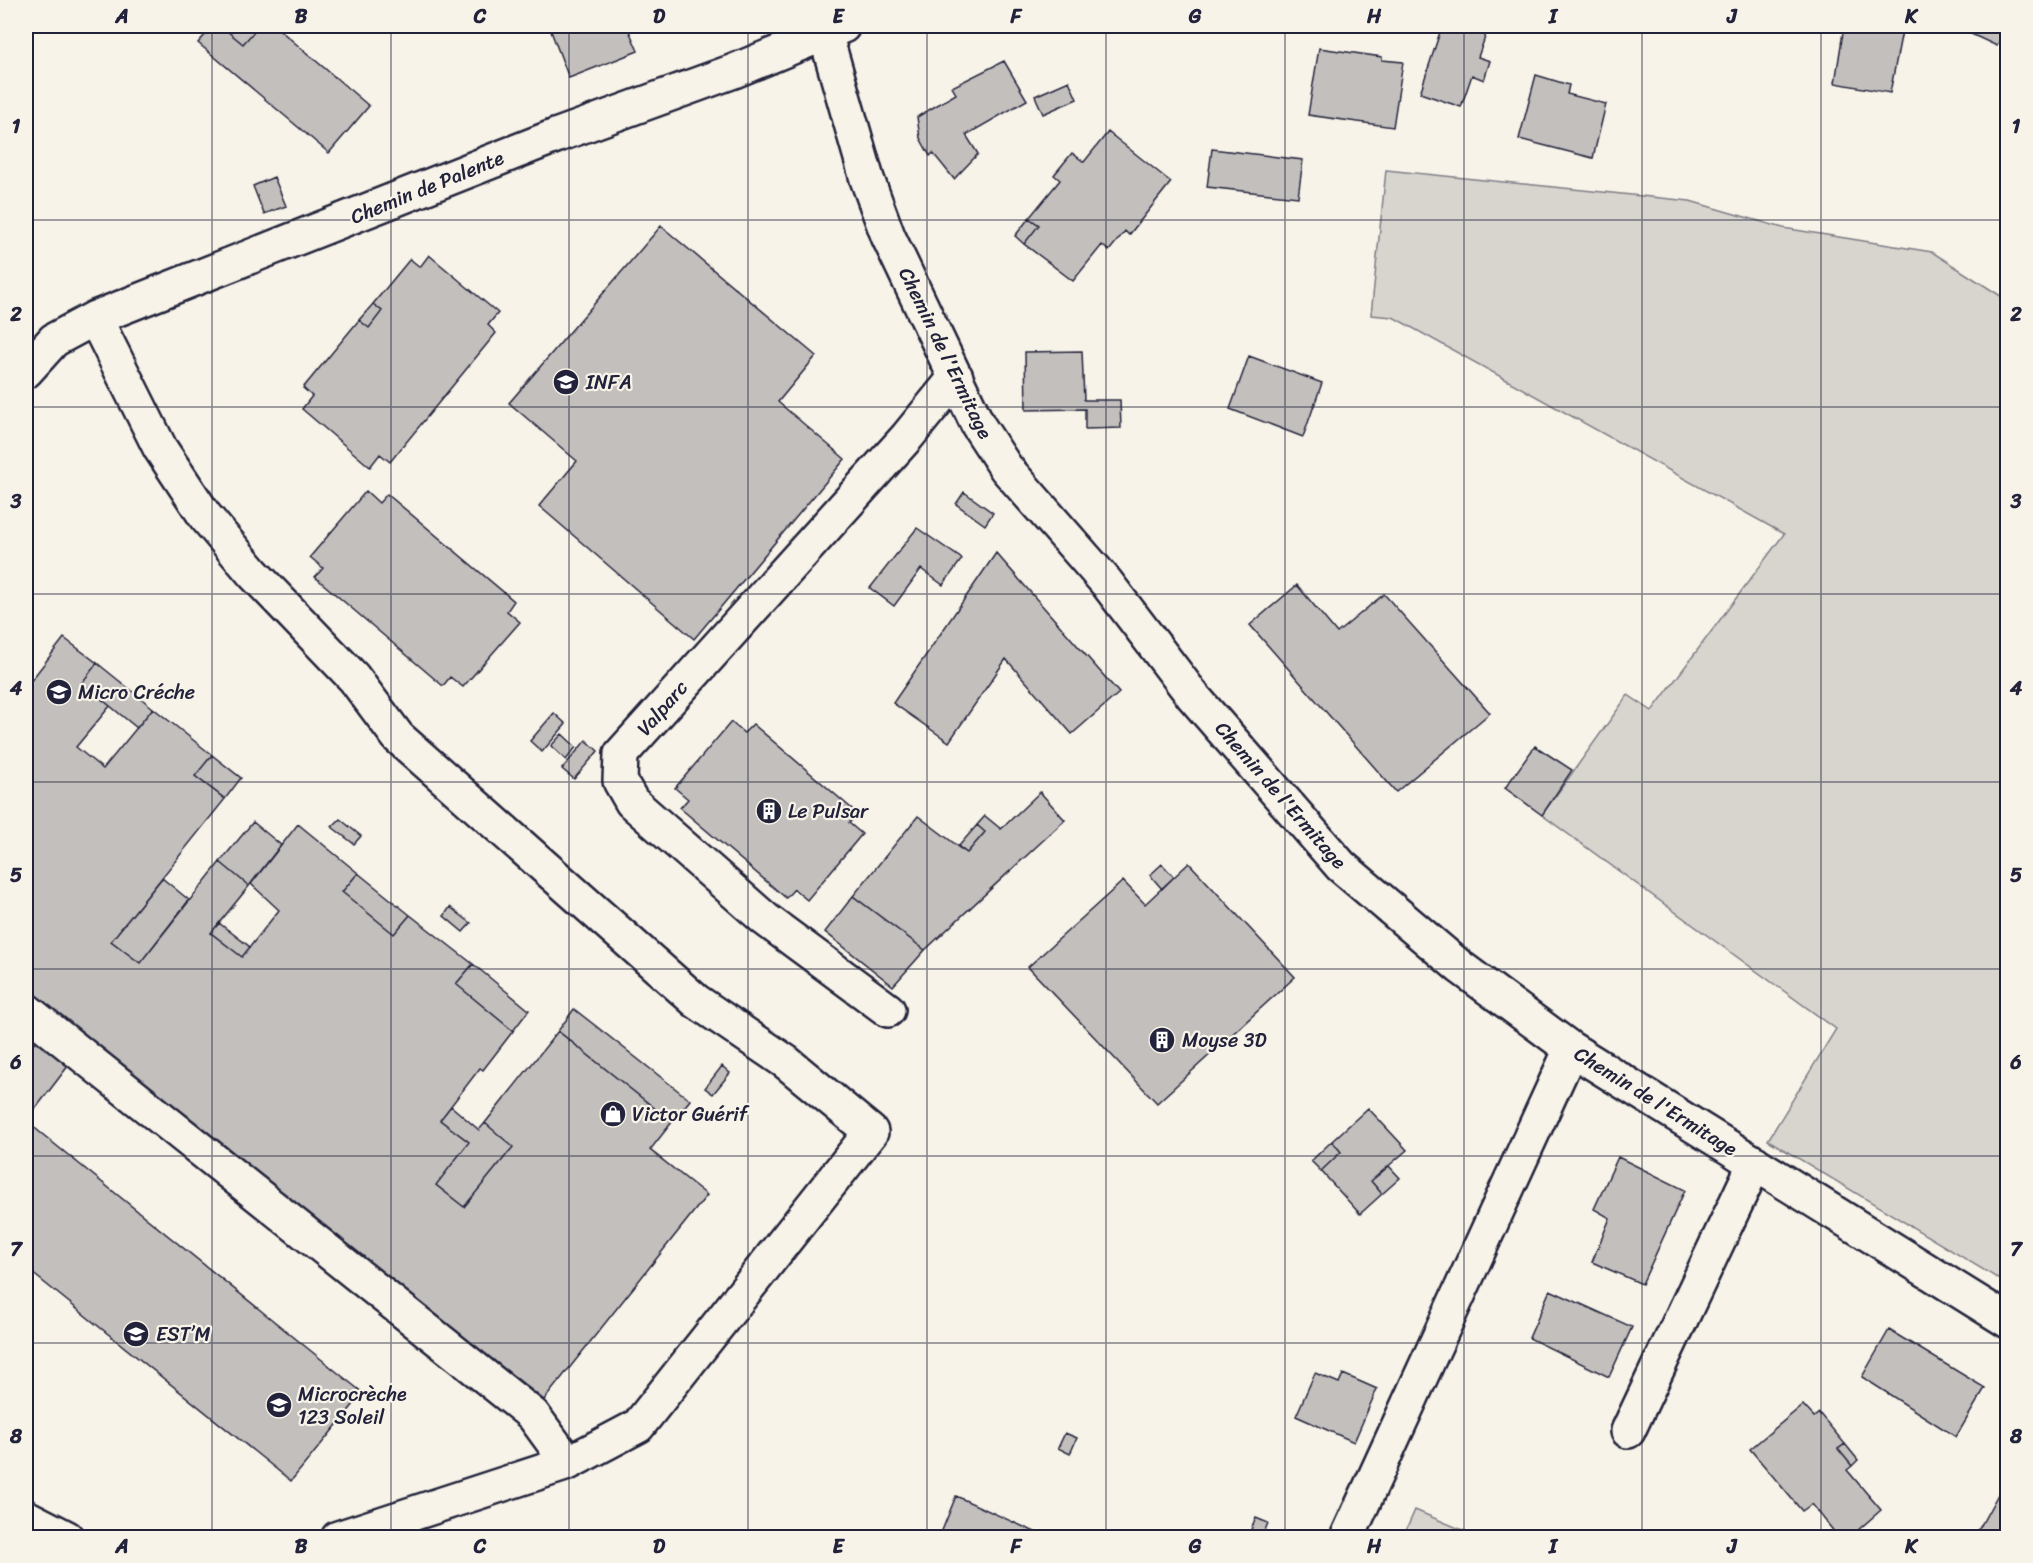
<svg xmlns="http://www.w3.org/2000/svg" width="2033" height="1563" font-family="Sriracha,sans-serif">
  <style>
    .green { fill: #d8d5cf; stroke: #7d7c85; stroke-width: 1.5 }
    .building { fill: #c2bfbd; stroke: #22223b; stroke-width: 1.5 }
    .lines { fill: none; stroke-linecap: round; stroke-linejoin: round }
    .minor-casing { stroke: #22223b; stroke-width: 38 }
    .minor { stroke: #f7f3e8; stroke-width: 33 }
    .grid { fill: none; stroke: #22223b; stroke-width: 1.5; stroke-opacity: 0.55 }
    .labels { text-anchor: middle; stroke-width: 4.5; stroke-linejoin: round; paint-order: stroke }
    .street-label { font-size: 20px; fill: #22223b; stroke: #f7f3e8 }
    .poi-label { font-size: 20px; fill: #22223b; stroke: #f7f3e8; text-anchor: start }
    .neatline { fill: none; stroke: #22223b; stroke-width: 2 }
    .grid-label { font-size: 20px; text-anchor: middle; font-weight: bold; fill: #22223b }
  </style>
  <rect width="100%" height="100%" fill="#f7f3e8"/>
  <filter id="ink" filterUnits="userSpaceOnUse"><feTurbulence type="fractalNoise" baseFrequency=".0167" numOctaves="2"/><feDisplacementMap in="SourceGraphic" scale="12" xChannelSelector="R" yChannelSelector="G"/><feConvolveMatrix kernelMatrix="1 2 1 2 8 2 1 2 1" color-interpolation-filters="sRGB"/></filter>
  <g filter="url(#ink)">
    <path class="green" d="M 1386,170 L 1690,201 L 1783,228 L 1932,252 L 2007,300 L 2007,1284 L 1768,1140 L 1836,1029 L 1542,815 L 1628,695 L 1652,711 L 1784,534 L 1393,317 L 1371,315 Z
      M 1415,1510 L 1479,1537 L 1403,1537 Z"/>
    <path class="building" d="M 213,26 L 221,26 L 243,44 L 259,26 L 275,26 L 369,106 L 329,153 L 198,43 Z
      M 221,26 L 259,26 L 243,44 Z
      M 549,26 L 627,26 L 638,51 L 569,78 Z
      M 1442,26 L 1489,26 L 1478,57 L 1490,61 L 1484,80 L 1472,75 L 1461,107 L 1420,93 Z
      M 1844,26 L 1903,26 L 1890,93 L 1835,83 Z
      M 1954,26 L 2006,26 L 1997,46 Z
      M 1319,48 L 1382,57 L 1382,60 L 1403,62 L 1393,127 L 1308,115 Z
      M 1004,61 L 1027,100 L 966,135 L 978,154 L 954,179 L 933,153 L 930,156 L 920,138 L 917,117 L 956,94 L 952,87 Z
      M 1536,75 L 1569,85 L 1567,94 L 1606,104 L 1593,158 L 1519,139 Z
      M 1069,81 L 1077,99 L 1043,114 L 1035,96 Z
      M 1108,132 L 1171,182 L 1129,235 L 1125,231 L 1109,251 L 1102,245 L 1073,281 L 1024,244 L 1039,225 L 1029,218 L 1060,180 L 1054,175 L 1072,153 L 1084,162 Z
      M 1212,149 L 1303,160 L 1298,197 L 1207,187 Z
      M 274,177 L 286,206 L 264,214 L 253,186 Z
      M 1029,218 L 1039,225 L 1024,244 L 1015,236 Z
      M 661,226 L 816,356 L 778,402 L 845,459 L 694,639 L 539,506 L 577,461 L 509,403 Z
      M 429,255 L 498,313 L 488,325 L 496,333 L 390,462 L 380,454 L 370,467 L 302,409 L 312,396 L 303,388 L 359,320 L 369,328 L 382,311 L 373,304 L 410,259 L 420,267 Z
      M 373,304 L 382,311 L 369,328 L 359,320 Z
      M 1082,351 L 1084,400 L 1120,400 L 1121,428 L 1085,429 L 1085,409 L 1026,410 L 1025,352 Z
      M 1249,356 L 1322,383 L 1303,437 L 1230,409 Z
      M 366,491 L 379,503 L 387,494 L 514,601 L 507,611 L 520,622 L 463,687 L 450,677 L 443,686 L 315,577 L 323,568 L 310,557 Z
      M 964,492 L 993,513 L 985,525 L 956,504 Z
      M 917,528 L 962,559 L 943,585 L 921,569 L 894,606 L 870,588 Z
      M 996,553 L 1119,693 L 1072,734 L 1006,659 L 949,742 L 893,703 Z
      M 1297,585 L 1337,633 L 1384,594 L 1490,713 L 1396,792 L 1250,625 Z
      M 64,638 L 97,663 L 82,683 L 110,706 L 76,747 L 103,769 L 153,708 L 212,755 L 195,776 L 225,799 L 111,941 L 140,963 L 220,862 L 249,886 L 211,933 L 242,957 L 279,910 L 251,884 L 298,824 L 358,873 L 342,892 L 394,934 L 410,915 L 473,964 L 456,984 L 513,1031 L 483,1070 L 480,1068 L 440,1120 L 469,1142 L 436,1185 L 464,1207 L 513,1147 L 485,1123 L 558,1031 L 672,1122 L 650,1150 L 707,1195 L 544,1400 L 26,990 L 26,810 L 31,803 L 26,798 L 26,687 Z
      M 97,663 L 153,708 L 137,728 L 82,683 Z
      M 554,713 L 566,724 L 542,752 L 530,741 Z
      M 731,722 L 744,733 L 753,724 L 858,814 L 849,823 L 862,834 L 807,900 L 794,889 L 786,898 L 680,808 L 688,799 L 675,788 Z
      M 562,734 L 576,747 L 566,760 L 551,746 Z
      M 586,740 L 598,751 L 574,779 L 562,769 Z
      M 1535,746 L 1572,770 L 1542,815 L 1505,788 Z
      M 212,755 L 241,778 L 225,799 L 195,776 Z
      M 1040,792 L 1065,820 L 925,950 L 853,896 L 918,816 L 967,853 L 985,832 L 977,825 L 985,816 L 1001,829 Z
      M 340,819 L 361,836 L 354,844 L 332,827 Z
      M 253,822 L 281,845 L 249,886 L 220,862 Z
      M 977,825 L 985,832 L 967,853 L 958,847 Z
      M 1189,863 L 1295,977 L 1157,1103 L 1028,967 L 1123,881 L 1145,904 Z
      M 1162,864 L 1174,877 L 1162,889 L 1150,875 Z
      M 358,873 L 410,915 L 394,934 L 342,892 Z
      M 162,878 L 189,900 L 140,963 L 111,941 Z
      M 853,896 L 925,950 L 893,986 L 825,932 Z
      M 450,907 L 471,923 L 463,932 L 444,916 Z
      M 219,923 L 250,947 L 242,957 L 211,933 Z
      M 473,964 L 529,1010 L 513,1031 L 456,984 Z
      M 574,1009 L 690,1100 L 672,1122 L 558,1031 Z
      M 56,1014 L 88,1040 L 26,1121 L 26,1053 Z
      M 722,1066 L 730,1073 L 713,1094 L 705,1088 Z
      M 451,1106 L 479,1130 L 485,1123 L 513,1147 L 464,1207 L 436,1185 L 469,1142 L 440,1120 Z
      M 1368,1108 L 1407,1150 L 1371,1181 L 1382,1194 L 1360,1214 L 1321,1171 L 1341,1152 L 1332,1141 Z
      M 26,1121 L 363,1393 L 291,1481 L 26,1268 Z
      M 1332,1141 L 1341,1152 L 1321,1171 L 1311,1161 Z
      M 1618,1157 L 1685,1190 L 1642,1284 L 1592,1262 L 1610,1218 L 1594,1209 Z
      M 1389,1166 L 1400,1178 L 1382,1194 L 1371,1181 Z
      M 1550,1290 L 1632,1327 L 1609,1377 L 1529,1338 Z
      M 1889,1330 L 1985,1388 L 1956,1437 L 1862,1377 Z
      M 1315,1373 L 1339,1383 L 1343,1374 L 1377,1389 L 1354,1442 L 1296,1416 Z
      M 1803,1405 L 1814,1417 L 1819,1413 L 1845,1444 L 1838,1449 L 1852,1466 L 1847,1470 L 1881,1510 L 1849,1538 L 1839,1538 L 1812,1504 L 1802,1511 L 1750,1449 Z
      M 1065,1433 L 1077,1438 L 1070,1454 L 1058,1448 Z
      M 1845,1444 L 1858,1460 L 1852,1466 L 1838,1449 Z
      M 2008,1476 L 2008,1538 L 1974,1538 Z
      M 956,1496 L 1048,1538 L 939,1538 Z
      M 1256,1518 L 1268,1523 L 1262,1538 L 1250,1532 Z"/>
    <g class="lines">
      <defs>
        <path id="minor" d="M 823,26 L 867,179 L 888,236 L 978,425 L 1006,468 L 1106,582 L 1193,696 L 1341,866 L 1460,967 L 1571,1049 L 2008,1321
          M 95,318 L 160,448 L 205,516 L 253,573 L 354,678 L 398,737 L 696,1001 L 786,1062 L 871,1132 L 638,1426 L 568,1463 L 338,1538
          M 26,371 L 54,340 L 95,318 L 558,135 L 734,71 L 843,26
          M 26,1010 L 533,1415 L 568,1463
          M 888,1010 L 765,919 L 632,802 L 620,781 L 621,754 L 907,437 L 956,377
          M 1628,1431 L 1755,1163
          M 26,1517 L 67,1538
          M 1347,1538 L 1571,1049"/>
      </defs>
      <use href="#minor" class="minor-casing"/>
      <use href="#minor" class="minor"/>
    </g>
  </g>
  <path class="grid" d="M 212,26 L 212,1538M 391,26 L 391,1538M 569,26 L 569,1538M 748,26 L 748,1538M 927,26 L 927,1538M 1106,26 L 1106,1538M 1285,26 L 1285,1538M 1464,26 L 1464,1538M 1642,26 L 1642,1538M 1821,26 L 1821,1538M 26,220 L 2008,220M 26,407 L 2008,407M 26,594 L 2008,594M 26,782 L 2008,782M 26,969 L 2008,969M 26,1156 L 2008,1156M 26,1343 L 2008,1343"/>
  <defs>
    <symbol id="university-disc" viewBox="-11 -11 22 22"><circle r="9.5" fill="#22223b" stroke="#f7f3e8"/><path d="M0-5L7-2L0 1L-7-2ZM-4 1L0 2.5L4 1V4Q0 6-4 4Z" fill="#fff"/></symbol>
    <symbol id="school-disc" viewBox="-11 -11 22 22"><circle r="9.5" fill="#22223b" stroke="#f7f3e8"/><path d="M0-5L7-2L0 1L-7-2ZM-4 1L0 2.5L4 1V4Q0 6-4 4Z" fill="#fff"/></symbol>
    <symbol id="building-disc" viewBox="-11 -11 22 22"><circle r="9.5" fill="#22223b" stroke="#f7f3e8"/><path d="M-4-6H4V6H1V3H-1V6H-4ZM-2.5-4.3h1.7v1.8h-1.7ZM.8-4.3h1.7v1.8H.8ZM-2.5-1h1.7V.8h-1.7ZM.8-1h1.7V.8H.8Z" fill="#fff"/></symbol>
    <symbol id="shop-disc" viewBox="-11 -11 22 22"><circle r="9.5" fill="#22223b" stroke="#f7f3e8"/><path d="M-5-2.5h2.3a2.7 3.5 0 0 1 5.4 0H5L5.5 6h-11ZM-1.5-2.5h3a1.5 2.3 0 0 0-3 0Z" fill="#fff"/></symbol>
  </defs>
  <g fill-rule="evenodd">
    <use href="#university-disc" x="551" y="367" width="30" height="30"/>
    <use href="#school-disc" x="44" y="677" width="30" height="30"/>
    <use href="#building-disc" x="754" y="796" width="30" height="30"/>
    <use href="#building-disc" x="1147" y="1025" width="30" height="30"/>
    <use href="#shop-disc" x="598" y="1099" width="30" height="30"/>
    <use href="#university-disc" x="121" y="1319" width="30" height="30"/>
    <use href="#school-disc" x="264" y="1390" width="30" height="30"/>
  </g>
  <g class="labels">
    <g class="street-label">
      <text transform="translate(427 187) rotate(-22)" y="7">Chemin de Palente</text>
      <text transform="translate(946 353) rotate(64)" y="7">Chemin de l'Ermitage</text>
      <text transform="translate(662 708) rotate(-49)" y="7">Valparc</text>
      <text transform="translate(1281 795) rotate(49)" y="7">Chemin de l'Ermitage</text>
      <text transform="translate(1656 1101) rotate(32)" y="7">Chemin de l'Ermitage</text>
    </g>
    <g class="poi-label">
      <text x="586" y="389">INFA</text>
      <text x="78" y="699">Micro Créche</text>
      <text x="788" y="818">Le Pulsar</text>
      <text x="1182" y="1047">Moyse 3D</text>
      <text x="632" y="1121">Victor Guérif</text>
      <text x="156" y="1341">EST’M</text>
      <text x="298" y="1401">Microcrèche<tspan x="298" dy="23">123 Soleil</tspan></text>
    </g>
  </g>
  <rect width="2033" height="1563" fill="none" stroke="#f7f3e8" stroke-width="66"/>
  <rect x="33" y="33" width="1967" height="1497" class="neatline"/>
  <g class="grid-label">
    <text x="122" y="23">A</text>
    <text x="301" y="23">B</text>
    <text x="480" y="23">C</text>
    <text x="659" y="23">D</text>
    <text x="838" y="23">E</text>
    <text x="1016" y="23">F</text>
    <text x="1195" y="23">G</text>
    <text x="1374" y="23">H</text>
    <text x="1553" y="23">I</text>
    <text x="1732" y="23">J</text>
    <text x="1911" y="23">K</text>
    <text x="16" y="133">1</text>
    <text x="2016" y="133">1</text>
    <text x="16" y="321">2</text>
    <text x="2016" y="321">2</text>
    <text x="16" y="508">3</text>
    <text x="2016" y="508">3</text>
    <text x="16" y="695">4</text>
    <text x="2016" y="695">4</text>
    <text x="16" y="882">5</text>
    <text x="2016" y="882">5</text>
    <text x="16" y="1069">6</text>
    <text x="2016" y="1069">6</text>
    <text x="16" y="1256">7</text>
    <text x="2016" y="1256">7</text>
    <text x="16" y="1443">8</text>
    <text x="2016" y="1443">8</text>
    <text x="122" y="1553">A</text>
    <text x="301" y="1553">B</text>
    <text x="480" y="1553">C</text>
    <text x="659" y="1553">D</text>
    <text x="838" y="1553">E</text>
    <text x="1016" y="1553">F</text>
    <text x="1195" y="1553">G</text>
    <text x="1374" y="1553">H</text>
    <text x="1553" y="1553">I</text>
    <text x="1732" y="1553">J</text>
    <text x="1911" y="1553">K</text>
  </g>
</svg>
